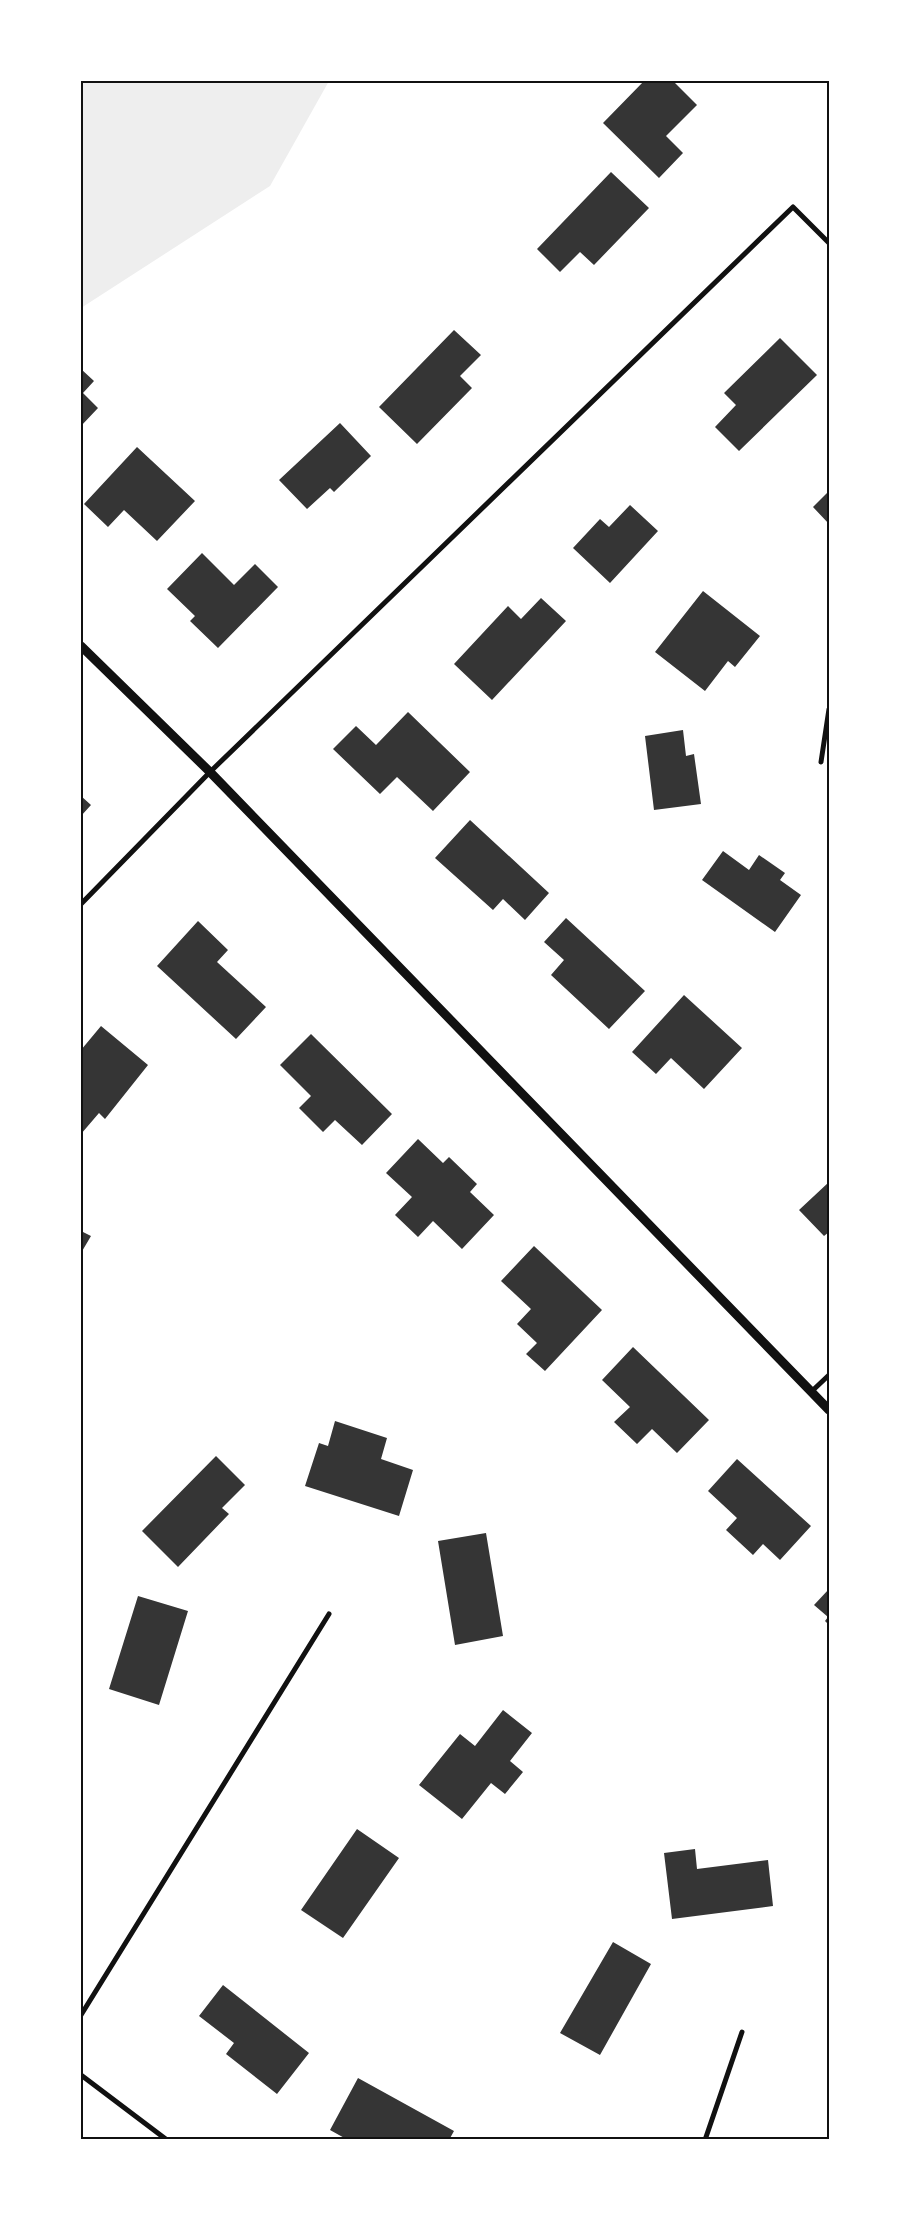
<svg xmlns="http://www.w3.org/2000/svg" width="910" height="2221" font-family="'PT Serif',serif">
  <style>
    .green { fill: #eee }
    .building { fill: #353535 }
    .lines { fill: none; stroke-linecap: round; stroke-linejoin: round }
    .minor { stroke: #111; stroke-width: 5 }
    .tertiary { stroke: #111; stroke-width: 9 }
    .neatline { fill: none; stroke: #111; stroke-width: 2 }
  </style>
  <rect width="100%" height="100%" fill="#fff"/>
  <path class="green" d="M 81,81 L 329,81 L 270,186 L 81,308 Z"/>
  <path class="building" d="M 644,81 L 673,81 L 697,105 L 666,136 L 683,153 L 659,178 L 603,123 Z
    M 611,172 L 649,208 L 594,265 L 580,252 L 560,272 L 537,249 Z
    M 454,330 L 481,355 L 460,376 L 472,388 L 417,444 L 379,407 Z
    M 780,338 L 817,375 L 739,451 L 715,427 L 736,405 L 724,393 Z
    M 81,369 L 94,381 L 83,393 L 98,408 L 81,426 Z
    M 340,423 L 371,456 L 334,492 L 330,488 L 307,509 L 279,480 Z
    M 137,447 L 195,501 L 157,541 L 124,510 L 108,527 L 84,504 Z
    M 829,491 L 829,524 L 813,507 Z
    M 630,505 L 658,531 L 610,583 L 573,548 L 600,519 L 609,527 Z
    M 202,553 L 234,585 L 255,564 L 278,587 L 218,648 L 190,621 L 195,616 L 167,589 Z
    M 703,591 L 760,636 L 735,667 L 728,661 L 705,691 L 655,652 Z
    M 541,598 L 566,621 L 492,700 L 454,664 L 508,606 L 521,619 Z
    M 408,712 L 470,772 L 433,811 L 397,777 L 380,794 L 333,749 L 356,726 L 376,745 Z
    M 683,730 L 686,756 L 694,754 L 701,804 L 654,810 L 645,736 Z
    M 81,796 L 91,805 L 81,816 Z
    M 470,820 L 549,893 L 525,920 L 503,899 L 493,910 L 435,858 Z
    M 723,851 L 749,870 L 759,855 L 785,873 L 780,880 L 801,895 L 775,932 L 702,880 Z
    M 566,918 L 645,991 L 609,1029 L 551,975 L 564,960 L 544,942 Z
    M 198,921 L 228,950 L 217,962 L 266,1007 L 236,1039 L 157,966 Z
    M 684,995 L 742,1048 L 704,1089 L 671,1058 L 656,1074 L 632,1052 Z
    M 101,1026 L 148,1065 L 105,1119 L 99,1113 L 81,1134 L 81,1050 Z
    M 311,1034 L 392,1114 L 362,1145 L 335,1120 L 323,1132 L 299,1108 L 311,1096 L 280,1065 Z
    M 418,1139 L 443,1163 L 449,1157 L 477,1184 L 470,1192 L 494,1215 L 462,1249 L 433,1221 L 418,1237 L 395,1215 L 412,1197 L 386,1173 Z
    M 829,1182 L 829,1232 L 824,1236 L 799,1210 Z
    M 81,1231 L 91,1236 L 81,1253 Z
    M 534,1246 L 602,1310 L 545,1371 L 526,1354 L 537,1343 L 517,1324 L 531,1309 L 501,1281 Z
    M 633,1347 L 709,1420 L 677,1453 L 652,1429 L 637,1444 L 614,1422 L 630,1407 L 602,1380 Z
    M 335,1421 L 387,1438 L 381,1459 L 413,1470 L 399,1516 L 305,1486 L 319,1443 L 328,1446 Z
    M 216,1456 L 245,1485 L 222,1508 L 229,1514 L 178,1567 L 142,1531 Z
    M 737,1459 L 811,1526 L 780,1560 L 763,1544 L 753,1555 L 726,1530 L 737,1518 L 708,1491 Z
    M 486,1533 L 503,1636 L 455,1645 L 438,1541 Z
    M 829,1589 L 829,1625 L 825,1621 L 828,1617 L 814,1605 Z
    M 138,1596 L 188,1611 L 159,1705 L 109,1689 Z
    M 503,1710 L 532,1733 L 510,1761 L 523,1772 L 505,1794 L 491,1783 L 462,1819 L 419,1785 L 460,1734 L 475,1746 Z
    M 357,1829 L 399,1858 L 343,1938 L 301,1910 Z
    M 695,1849 L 697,1869 L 768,1860 L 773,1906 L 672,1919 L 664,1853 Z
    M 613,1942 L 651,1964 L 600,2055 L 560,2033 Z
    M 223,1985 L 309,2053 L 277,2094 L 226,2054 L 234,2043 L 199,2016 Z
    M 358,2078 L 454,2131 L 449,2140 L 348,2140 L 330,2130 Z"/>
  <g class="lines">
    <path class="minor" d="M 821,762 L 829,709
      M 81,904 L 210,772 L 793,207 L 829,243
      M 811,1392 L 829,1375
      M 81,2015 L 329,1614
      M 81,2075 L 167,2140
      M 705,2140 L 742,2032"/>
    <path class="tertiary" d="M 81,646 L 210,772 L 829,1410"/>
  </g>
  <rect width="910" height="2221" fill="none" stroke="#ffffff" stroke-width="165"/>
  <rect x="82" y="82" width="746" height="2056" class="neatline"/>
</svg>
